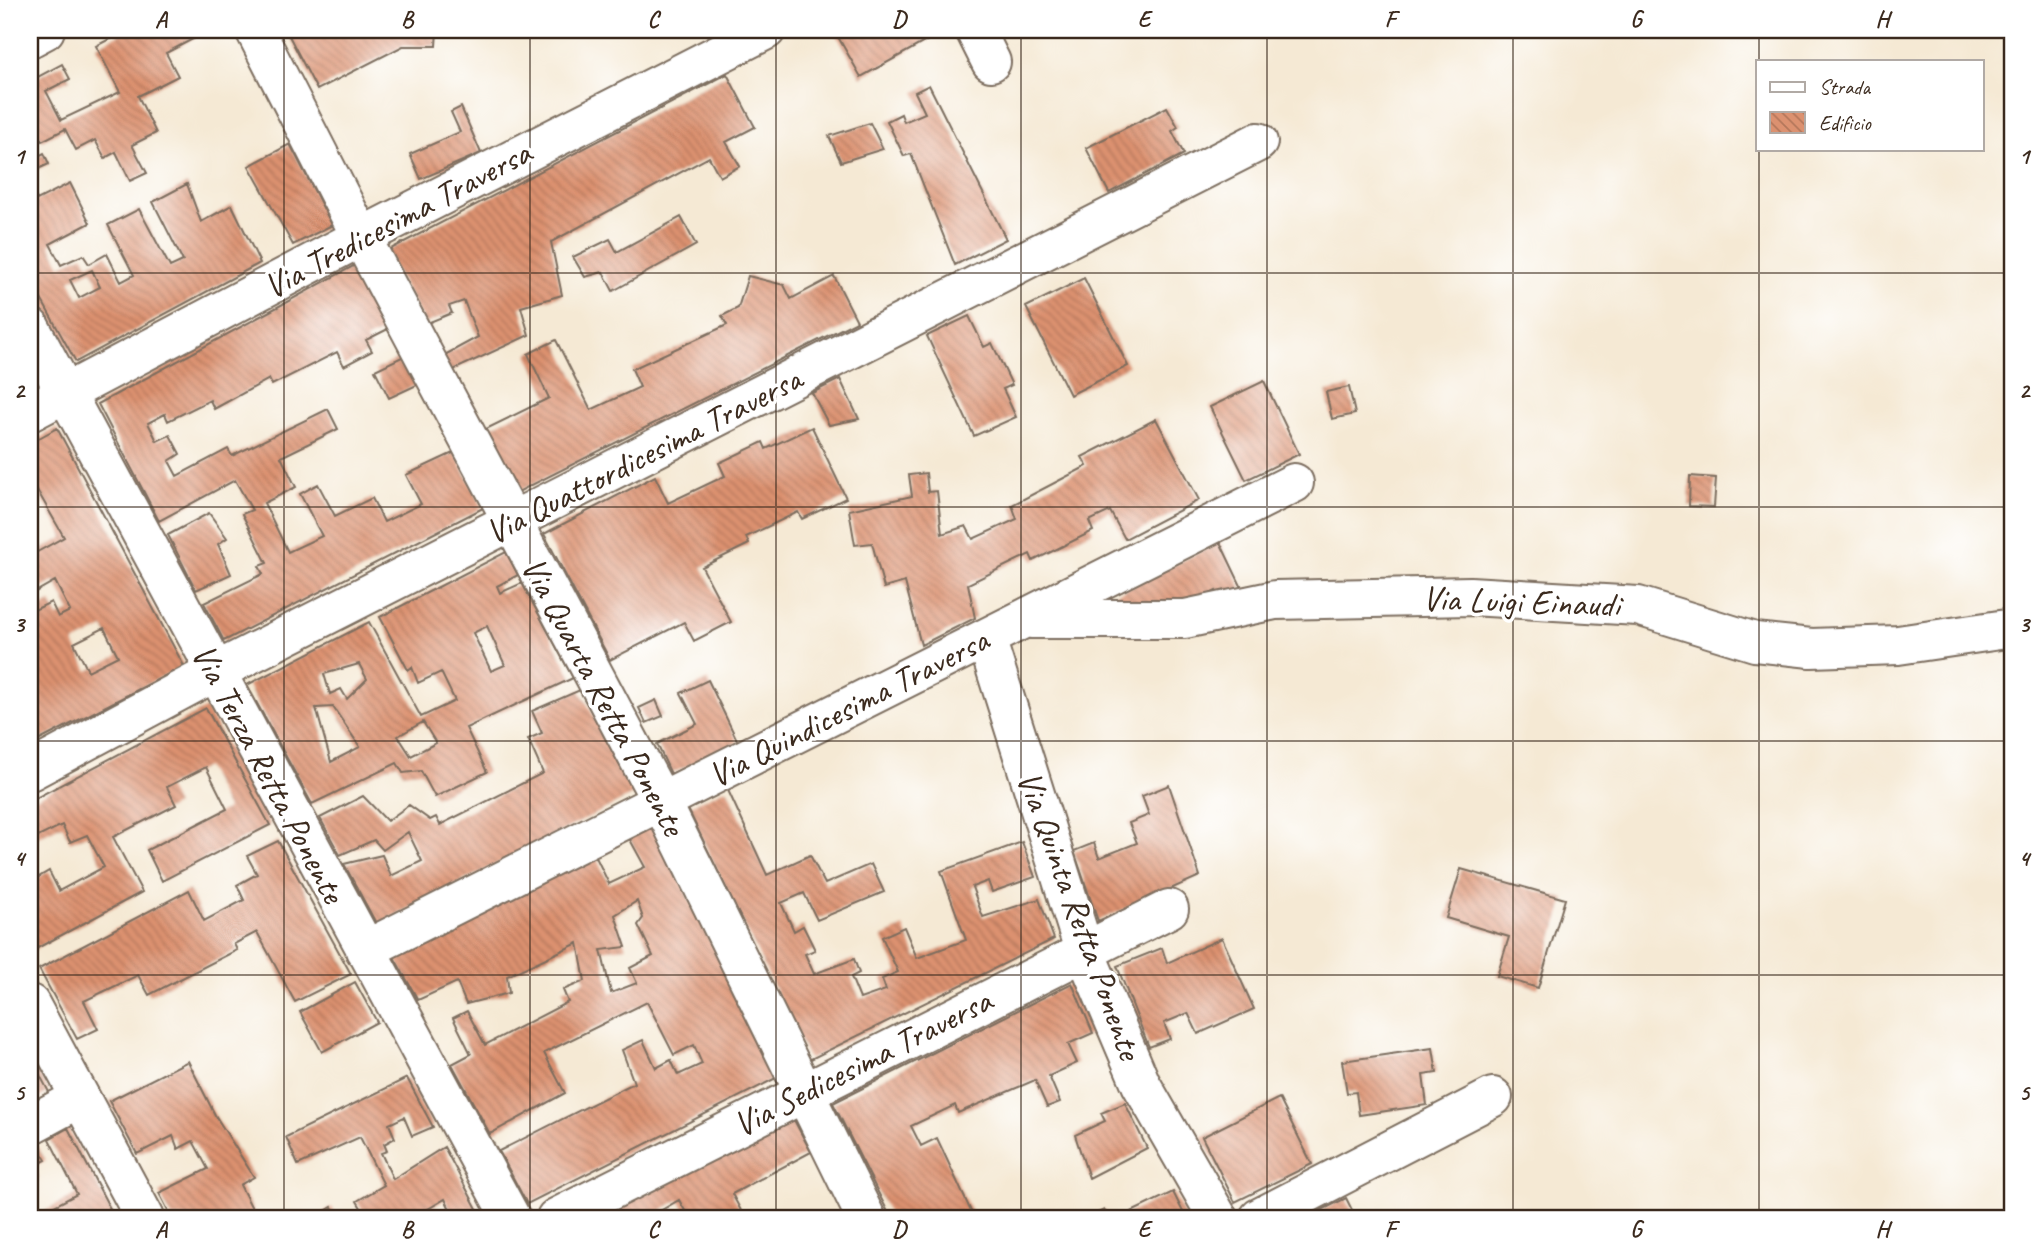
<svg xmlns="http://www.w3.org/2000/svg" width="2043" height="1248" font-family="Caveat,sans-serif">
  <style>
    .building { fill: url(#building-back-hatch); fill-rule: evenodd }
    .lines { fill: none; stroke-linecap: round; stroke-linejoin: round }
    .minor-casing { stroke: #7c6d5e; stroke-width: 42 }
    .minor { stroke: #fff; stroke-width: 38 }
    .grid { fill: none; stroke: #3b2a1e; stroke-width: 2; stroke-opacity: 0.55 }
    .labels { text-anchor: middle; stroke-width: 7; stroke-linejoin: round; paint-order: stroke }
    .street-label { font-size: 35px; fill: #3b2a1e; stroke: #fff }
    .neatline { fill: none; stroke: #3b2a1e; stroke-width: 2.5 }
    .grid-label { font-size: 23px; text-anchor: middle; font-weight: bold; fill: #3b2a1e }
  </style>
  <defs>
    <pattern id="building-back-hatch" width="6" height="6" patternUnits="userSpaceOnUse" patternTransform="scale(1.75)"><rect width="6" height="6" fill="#dc9170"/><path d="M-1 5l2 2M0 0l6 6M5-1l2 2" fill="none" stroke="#b4775b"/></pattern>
  </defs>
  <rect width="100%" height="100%" fill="#fff"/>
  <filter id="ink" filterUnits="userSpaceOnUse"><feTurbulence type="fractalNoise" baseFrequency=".0143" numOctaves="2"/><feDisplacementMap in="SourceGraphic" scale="14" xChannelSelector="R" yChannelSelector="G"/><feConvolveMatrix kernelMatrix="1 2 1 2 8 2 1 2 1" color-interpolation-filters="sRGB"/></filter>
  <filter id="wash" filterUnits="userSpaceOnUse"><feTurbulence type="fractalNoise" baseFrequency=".00686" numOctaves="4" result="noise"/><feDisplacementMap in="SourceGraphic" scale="28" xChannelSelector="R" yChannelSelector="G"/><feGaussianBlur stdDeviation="1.57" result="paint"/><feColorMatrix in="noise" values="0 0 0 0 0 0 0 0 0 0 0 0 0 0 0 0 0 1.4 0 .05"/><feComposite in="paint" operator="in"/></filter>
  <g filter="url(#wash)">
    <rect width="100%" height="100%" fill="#f5e9d4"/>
    <g id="blocks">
      <path class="building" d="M 127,30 L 210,30 L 166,53 L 178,76 L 138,96 L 156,133 L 132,145 L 147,173 L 130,181 L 116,152 L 105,158 L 95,140 L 76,150 L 65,129 L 42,141 L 37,132 L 30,135 L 30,81 L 62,64 L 70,79 L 46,91 L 61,120 L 120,92 L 96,46 Z
        M 286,30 L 437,30 L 436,46 L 403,46 L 317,90 Z
        M 834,30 L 946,30 L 861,77 Z
        M 727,74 L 755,127 L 726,142 L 740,166 L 720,177 L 709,157 L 551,242 L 562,295 L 521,307 L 529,335 L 449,372 L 441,357 L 478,337 L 464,301 L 449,306 L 452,313 L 425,324 L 385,252 Z
        M 929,85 L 1006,239 L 955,265 L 911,154 L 904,156 L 887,121 L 901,114 L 904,122 L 925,113 L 915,92 Z
        M 461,107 L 481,153 L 421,179 L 410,154 L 460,132 L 451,112 Z
        M 1167,107 L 1178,127 L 1172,131 L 1184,154 L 1109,193 L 1086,148 Z
        M 870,123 L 883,149 L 841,162 L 829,136 Z
        M 290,144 L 332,225 L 293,245 L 249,166 Z
        M 44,153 L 49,164 L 30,173 L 30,160 Z
        M 70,183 L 90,223 L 50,244 L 61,265 L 83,255 L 89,264 L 107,254 L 121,282 L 134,275 L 108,225 L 139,209 L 170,267 L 183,261 L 153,202 L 187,184 L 201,222 L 232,205 L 260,263 L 76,362 L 30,279 L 30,186 L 37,200 ZM 92,270 L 100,287 L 79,298 L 70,280 Z
        M 681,217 L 696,245 L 613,291 L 603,272 L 585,277 L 573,257 L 610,239 L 617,252 Z
        M 357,264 L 390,328 L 366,340 L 372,351 L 344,366 L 337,352 L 272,385 L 269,379 L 214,409 L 210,400 L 168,421 L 165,414 L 148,423 L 157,441 L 170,435 L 180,454 L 169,461 L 177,476 L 228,449 L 232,456 L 328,409 L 338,429 L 281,457 L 296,487 L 264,503 L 288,552 L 322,536 L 300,494 L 318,484 L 335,516 L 372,498 L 384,522 L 421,504 L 406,475 L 455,452 L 483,508 L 224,641 L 204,603 L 263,574 L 259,566 L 267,563 L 242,514 L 252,510 L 235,480 L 159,521 L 98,404 Z
        M 748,276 L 784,285 L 791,299 L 834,276 L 857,321 L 516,493 L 482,431 L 549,398 L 528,354 L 556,340 L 591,410 L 640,387 L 632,369 L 727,325 L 722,316 L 738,308 Z
        M 1084,278 L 1128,366 L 1070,395 L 1026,307 Z
        M 969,316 L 984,347 L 992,343 L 1012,385 L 1003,389 L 1016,417 L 974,436 L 927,336 Z
        M 404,356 L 419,384 L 389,398 L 375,370 Z
        M 840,379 L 859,419 L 829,425 L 812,393 Z
        M 1264,381 L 1299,454 L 1246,480 L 1210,407 Z
        M 1349,387 L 1355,414 L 1332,419 L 1326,392 Z
        M 1156,419 L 1199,500 L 1125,539 L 1110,511 L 1089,521 L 1093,531 L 1033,561 L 1030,554 L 968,584 L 975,618 L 921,645 L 905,582 L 884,588 L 872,543 L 855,545 L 849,510 L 912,496 L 909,475 L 926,473 L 928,492 L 937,491 L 942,534 L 966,526 L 973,539 L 1017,519 L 1012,505 L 1087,466 L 1082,457 Z
        M 812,427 L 846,498 L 802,519 L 798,512 L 746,537 L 749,544 L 702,567 L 731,622 L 694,641 L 684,622 L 610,660 L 544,534 L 655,476 L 668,503 L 725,476 L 719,463 L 763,442 L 766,449 Z
        M 57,428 L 184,666 L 30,745 L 30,612 L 51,602 L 58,617 L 70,611 L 55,581 L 30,595 L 30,556 L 64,537 L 37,490 L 30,495 L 30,443 ZM 104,628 L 118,656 L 88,671 L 74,643 Z
        M 1690,476 L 1716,478 L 1714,507 L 1689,506 Z
        M 209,513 L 227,538 L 218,544 L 231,574 L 196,590 L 168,535 Z
        M 1220,542 L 1242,588 L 1218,598 L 1216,591 L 1185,607 L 1095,609 L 1109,597 Z
        M 506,552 L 518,575 L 497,586 L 500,593 L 522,583 L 573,678 L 466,728 L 487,772 L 435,797 L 421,771 L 403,773 L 397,763 L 312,804 L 247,685 L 369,622 L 421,717 L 455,701 L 441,672 L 418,683 L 412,667 L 408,670 L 380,617 ZM 487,626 L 505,665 L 491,671 L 473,633 ZM 359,664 L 367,679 L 347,699 L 341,689 L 330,694 L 324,674 ZM 333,707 L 360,747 L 331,762 L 316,708 ZM 423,722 L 436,743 L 411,756 L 398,736 Z
        M 708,680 L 738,742 L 671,774 L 657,744 L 697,724 L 681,693 Z
        M 580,690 L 635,794 L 377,925 L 344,864 L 382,855 L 391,876 L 422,861 L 408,832 L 383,850 L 374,840 L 340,855 L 320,818 L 363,796 L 387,821 L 409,805 L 430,820 L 436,817 L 440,825 L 543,773 L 528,739 L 542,733 L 532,711 Z
        M 656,700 L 663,716 L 646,723 L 639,708 Z
        M 206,708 L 270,825 L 162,881 L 147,850 L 227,809 L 206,767 L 167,787 L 176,805 L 113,837 L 142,892 L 30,952 L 30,874 L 34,872 L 37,878 L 49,871 L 59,891 L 104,867 L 87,835 L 70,842 L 62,825 L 30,841 L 30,801 Z
        M 1169,785 L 1200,876 L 1098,921 L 1074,851 L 1094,843 L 1099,858 L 1137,843 L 1129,823 L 1149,815 L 1142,796 Z
        M 727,788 L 767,875 L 810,855 L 825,884 L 871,864 L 884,892 L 817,920 L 804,893 L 781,903 L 794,931 L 803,926 L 815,950 L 805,954 L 814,974 L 854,959 L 859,973 L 851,977 L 860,999 L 886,990 L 882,979 L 898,972 L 882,937 L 904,927 L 917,958 L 966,940 L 941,871 L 1022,842 L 1035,877 L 992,892 L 988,881 L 972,887 L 983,917 L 1039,899 L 1054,939 L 809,1060 L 687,807 Z
        M 652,823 L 778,1077 L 527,1204 L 499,1151 L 634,1083 L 622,1050 L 643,1040 L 656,1068 L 671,1060 L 678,1075 L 702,1064 L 694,1045 L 674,1055 L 647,1002 L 544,1053 L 565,1093 L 490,1134 L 452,1064 L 471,1054 L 453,1018 L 467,1011 L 485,1045 L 568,1002 L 563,990 L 585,981 L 578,943 L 507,976 L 509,993 L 466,1004 L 457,982 L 418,1000 L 394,957 L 594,853 L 609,884 L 645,867 L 628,836 ZM 637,901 L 643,918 L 638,925 L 653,956 L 630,968 L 637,983 L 611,993 L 601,950 L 626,947 L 615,915 Z
        M 278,841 L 351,974 L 295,1002 L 257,932 L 234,944 L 237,950 L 149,995 L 138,975 L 84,1001 L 98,1029 L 77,1039 L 39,969 L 189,890 L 204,921 L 244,900 L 237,885 L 257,874 L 247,856 Z
        M 1461,869 L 1565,899 L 1538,988 L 1497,976 L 1509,937 L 1446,918 Z
        M 1222,938 L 1254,1009 L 1198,1034 L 1188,1013 L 1164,1023 L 1170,1039 L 1149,1047 L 1117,966 L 1162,948 L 1167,963 Z
        M 355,982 L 377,1022 L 322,1052 L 300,1012 Z
        M 1072,983 L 1093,1033 L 1068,1044 L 1077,1063 L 1049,1076 L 1060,1102 L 1047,1107 L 1035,1080 L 958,1113 L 955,1105 L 911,1126 L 921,1146 L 937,1138 L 974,1218 L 891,1218 L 833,1103 Z
        M 1433,1048 L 1437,1073 L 1423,1075 L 1427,1105 L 1359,1115 L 1356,1092 L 1347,1093 L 1342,1061 Z
        M 30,1057 L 49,1092 L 30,1103 Z
        M 188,1061 L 215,1115 L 254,1177 L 240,1185 L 257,1218 L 172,1218 L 159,1193 L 208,1169 L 193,1141 L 178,1149 L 173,1136 L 137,1154 L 109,1101 Z
        M 407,1078 L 433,1127 L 412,1136 L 404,1117 L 389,1124 L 395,1138 L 384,1144 L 387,1151 L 381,1153 L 393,1179 L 444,1147 L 482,1218 L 439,1218 L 451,1211 L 445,1199 L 418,1215 L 419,1218 L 367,1218 L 357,1201 L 384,1185 L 360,1137 L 298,1165 L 286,1137 Z
        M 1279,1098 L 1312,1164 L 1235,1202 L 1202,1137 Z
        M 1125,1103 L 1147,1148 L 1089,1178 L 1075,1135 L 1105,1121 L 1101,1113 Z
        M 794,1120 L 811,1152 L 732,1194 L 745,1218 L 689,1218 L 679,1200 L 648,1218 L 596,1218 Z
        M 68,1128 L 97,1184 L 115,1218 L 39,1218 L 37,1215 L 77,1194 L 49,1139 Z
        M 36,1145 L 46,1160 L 32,1167 L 39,1178 L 30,1183 L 30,1148 Z
        M 1173,1192 L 1186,1218 L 1119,1218 Z
        M 1346,1198 L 1356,1218 L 1306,1218 Z
        M 332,1207 L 337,1218 L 320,1218 L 319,1215 Z
        M 1104,1210 L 1109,1218 L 1087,1218 Z"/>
    </g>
  </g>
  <g filter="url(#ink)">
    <use href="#blocks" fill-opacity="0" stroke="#7c6d5e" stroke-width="2"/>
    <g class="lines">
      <defs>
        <path id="minor" d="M 255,30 L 361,237 L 661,801 L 866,1218
          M 975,30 L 991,62
          M 30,38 L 45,30
          M 30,327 L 511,1218
          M 30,412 L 361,237 L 766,30
          M 1031,619 L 1185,619 L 1275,600 L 1470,596 L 1638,606 L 1755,642 L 1811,648 L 1898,645 L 2013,628
          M 986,638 L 1084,950 L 1141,1084 L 1218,1218
          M 30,771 L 215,672 L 1258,142
          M 365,950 L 1294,483
          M 30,1004 L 145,1218
          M 30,1125 L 80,1098
          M 556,1218 L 1169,909
          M 1259,1218 L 1493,1097"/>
      </defs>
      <use href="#minor" class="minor-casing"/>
      <use href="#minor" class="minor"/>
    </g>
  </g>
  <path class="grid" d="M 284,30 L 284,1218M 530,30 L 530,1218M 776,30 L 776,1218M 1021,30 L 1021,1218M 1267,30 L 1267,1218M 1513,30 L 1513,1218M 1759,30 L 1759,61M 1759,149 L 1759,1218M 30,273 L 2013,273M 30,507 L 2013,507M 30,741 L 2013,741M 30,975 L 2013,975"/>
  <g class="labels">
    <g class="street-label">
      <text transform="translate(397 219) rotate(-28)" y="12">Via Tredicesima Traversa</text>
      <text transform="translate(643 455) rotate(-27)" y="12">Via Quattordicesima Traversa</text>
      <text transform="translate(1521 601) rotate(2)" y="12">Via Luigi Einaudi</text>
      <text transform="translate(604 696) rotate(62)" y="12">Via Quarta Retta Ponente</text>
      <text transform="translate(848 707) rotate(-27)" y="12">Via Quindicesima Traversa</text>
      <text transform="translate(269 773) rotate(62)" y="12">Via Terza Retta Ponente</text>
      <text transform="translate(1080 915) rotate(70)" y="12">Via Quinta Retta Ponente</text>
      <text transform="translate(862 1062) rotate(-27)" y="12">Via Sedicesima Traversa</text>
    </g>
  </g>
  <rect width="2043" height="1248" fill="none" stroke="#fff" stroke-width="77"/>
  <rect x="1756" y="60" width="228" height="91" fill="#ffffff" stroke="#b1aaa5" stroke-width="2"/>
  <rect x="1770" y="82" width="35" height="10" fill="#ffffff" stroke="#b1aaa5" stroke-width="2"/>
  <text x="1819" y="94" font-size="21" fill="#3b2a1e">Strada</text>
  <rect x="1770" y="112" width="35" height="21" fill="url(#building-back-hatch)" stroke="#b1aaa5" stroke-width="2"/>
  <text x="1819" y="130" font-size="21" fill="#3b2a1e">Edificio</text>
  <rect x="38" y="38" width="1966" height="1172" class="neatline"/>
  <g class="grid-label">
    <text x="161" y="27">A</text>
    <text x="407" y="27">B</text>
    <text x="653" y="27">C</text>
    <text x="899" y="27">D</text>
    <text x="1144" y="27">E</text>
    <text x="1390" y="27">F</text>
    <text x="1636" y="27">G</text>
    <text x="1882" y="27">H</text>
    <text x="19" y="164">1</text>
    <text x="2024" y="164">1</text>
    <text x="19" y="398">2</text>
    <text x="2024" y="398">2</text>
    <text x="19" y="632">3</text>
    <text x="2024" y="632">3</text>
    <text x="19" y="866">4</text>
    <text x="2024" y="866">4</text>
    <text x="19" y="1100">5</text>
    <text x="2024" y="1100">5</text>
    <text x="161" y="1237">A</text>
    <text x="407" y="1237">B</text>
    <text x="653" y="1237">C</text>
    <text x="899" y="1237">D</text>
    <text x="1144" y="1237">E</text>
    <text x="1390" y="1237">F</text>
    <text x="1636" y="1237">G</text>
    <text x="1882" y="1237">H</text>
  </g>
</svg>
